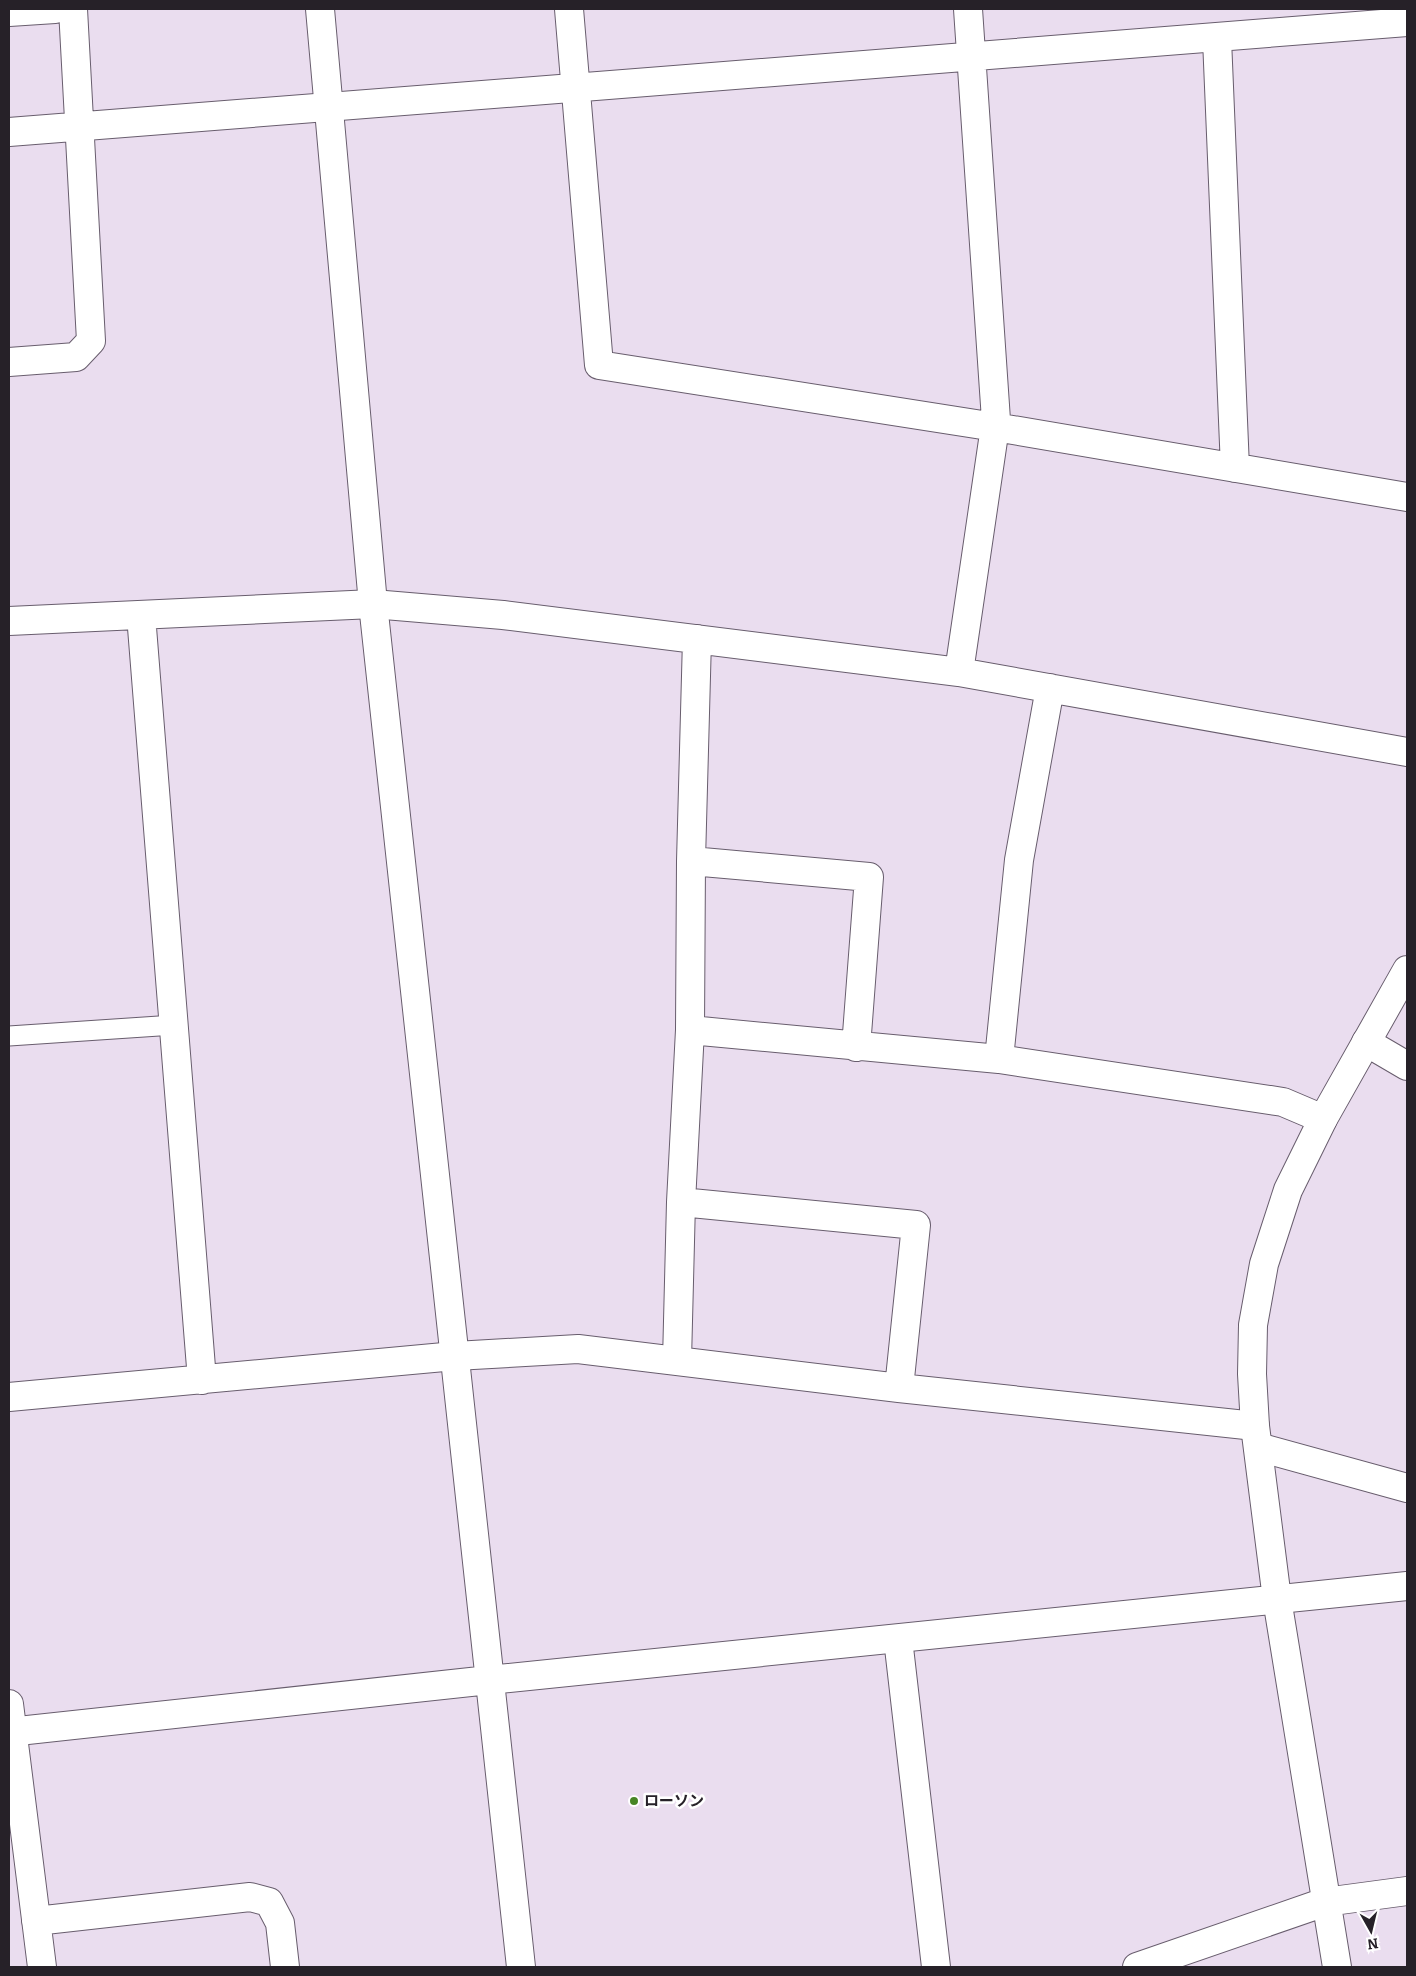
<svg xmlns="http://www.w3.org/2000/svg" width="1416" height="1976" font-family="Bitter,'Noto Sans JP',serif">
  <style>
    .lines { fill: none; stroke-linecap: round; stroke-linejoin: round }
    .service-casing { stroke: #685d6d; stroke-width: 21 }
    .minor-casing { stroke: #685d6d; stroke-width: 30 }
    .tertiary-casing { stroke: #685d6d; stroke-width: 30 }
    .service { stroke: #fff; stroke-width: 19 }
    .minor { stroke: #fff; stroke-width: 28 }
    .tertiary { stroke: #fff; stroke-width: 28 }
    .poi-dot { fill: #478525; stroke: #fff; stroke-width: 2 }
    .labels { text-anchor: middle; stroke-width: 5; stroke-linejoin: round; paint-order: stroke }
    .poi-label { font-size: 15px; font-weight: bold; fill: #262128; stroke: #fff; text-anchor: start }
  </style>
  <rect width="100%" height="100%" fill="#eaddef"/>
  <g class="lines">
    <defs>
      <path id="service" d="M 9,1036 L 174,1025"/>
      <path id="minor" d="M 569,9 L 599,365 L 995,427 L 1407,497
        M 9,12 L 55,9
        M 1217,39 L 1235,468
        M 9,132 C 475,92 941,63 1407,22
        M 9,362 L 76,357 L 91,341 L 73,9
        M 141,615 L 202,1380
        M 9,621 L 373,604 L 503,615 L 959,672 L 1407,752
        M 959,672 L 996,420 L 968,9
        M 691,861 L 869,877 L 856,1047
        M 690,1030 L 999,1059 L 1283,1102 L 1323,1119
        M 1366,1042 L 1407,1066
        M 999,1059 L 1019,860 L 1050,688
        M 681,1202 L 916,1225 L 899,1388
        M 677,1361 L 681,1202 L 690,1030 L 691,861 L 697,639
        M 9,1397 L 455,1356 L 578,1349 L 899,1388 L 1255,1426
        M 1258,1447 L 1407,1488
        M 1277,1599 L 1337,1967
        M 898,1639 L 936,1967
        M 9,1704 L 42,1967
        M 36,1921 L 250,1897 L 269,1902 L 280,1923 L 285,1967
        M 1137,1967 L 1325,1902 L 1407,1891"/>
      <path id="tertiary" d="M 320,9 L 373,604 L 521,1967
        M 1277,1599 L 1255,1426 L 1252,1374 L 1253,1325 L 1264,1264 L 1288,1190 L 1323,1119 L 1407,970
        M 9,1732 L 489,1680 L 1407,1586"/>
    </defs>
    <use href="#service" class="service-casing"/>
    <use href="#minor" class="minor-casing"/>
    <use href="#tertiary" class="tertiary-casing"/>
    <use href="#service" class="service"/>
    <use href="#minor" class="minor"/>
    <use href="#tertiary" class="tertiary"/>
  </g>
  <circle class="poi-dot" cx="634" cy="1801" r="5"/>
  <g class="labels">
    <g class="poi-label">
      <text x="644" y="1806">ローソン</text>
    </g>
  </g>
  <rect width="1416" height="1976" fill="none" stroke="#262128" stroke-width="20"/>
  <g transform="translate(1371 1931) rotate(172)" stroke="#ffffff" stroke-width="4" paint-order="stroke">
  <path d="M0-4L9 19L0 12L-9 19Z" fill="#262128"/>
  <text y="-8" font-size="14" font-weight="bold" text-anchor="middle" fill="#262128">N</text>
  </g>
</svg>
